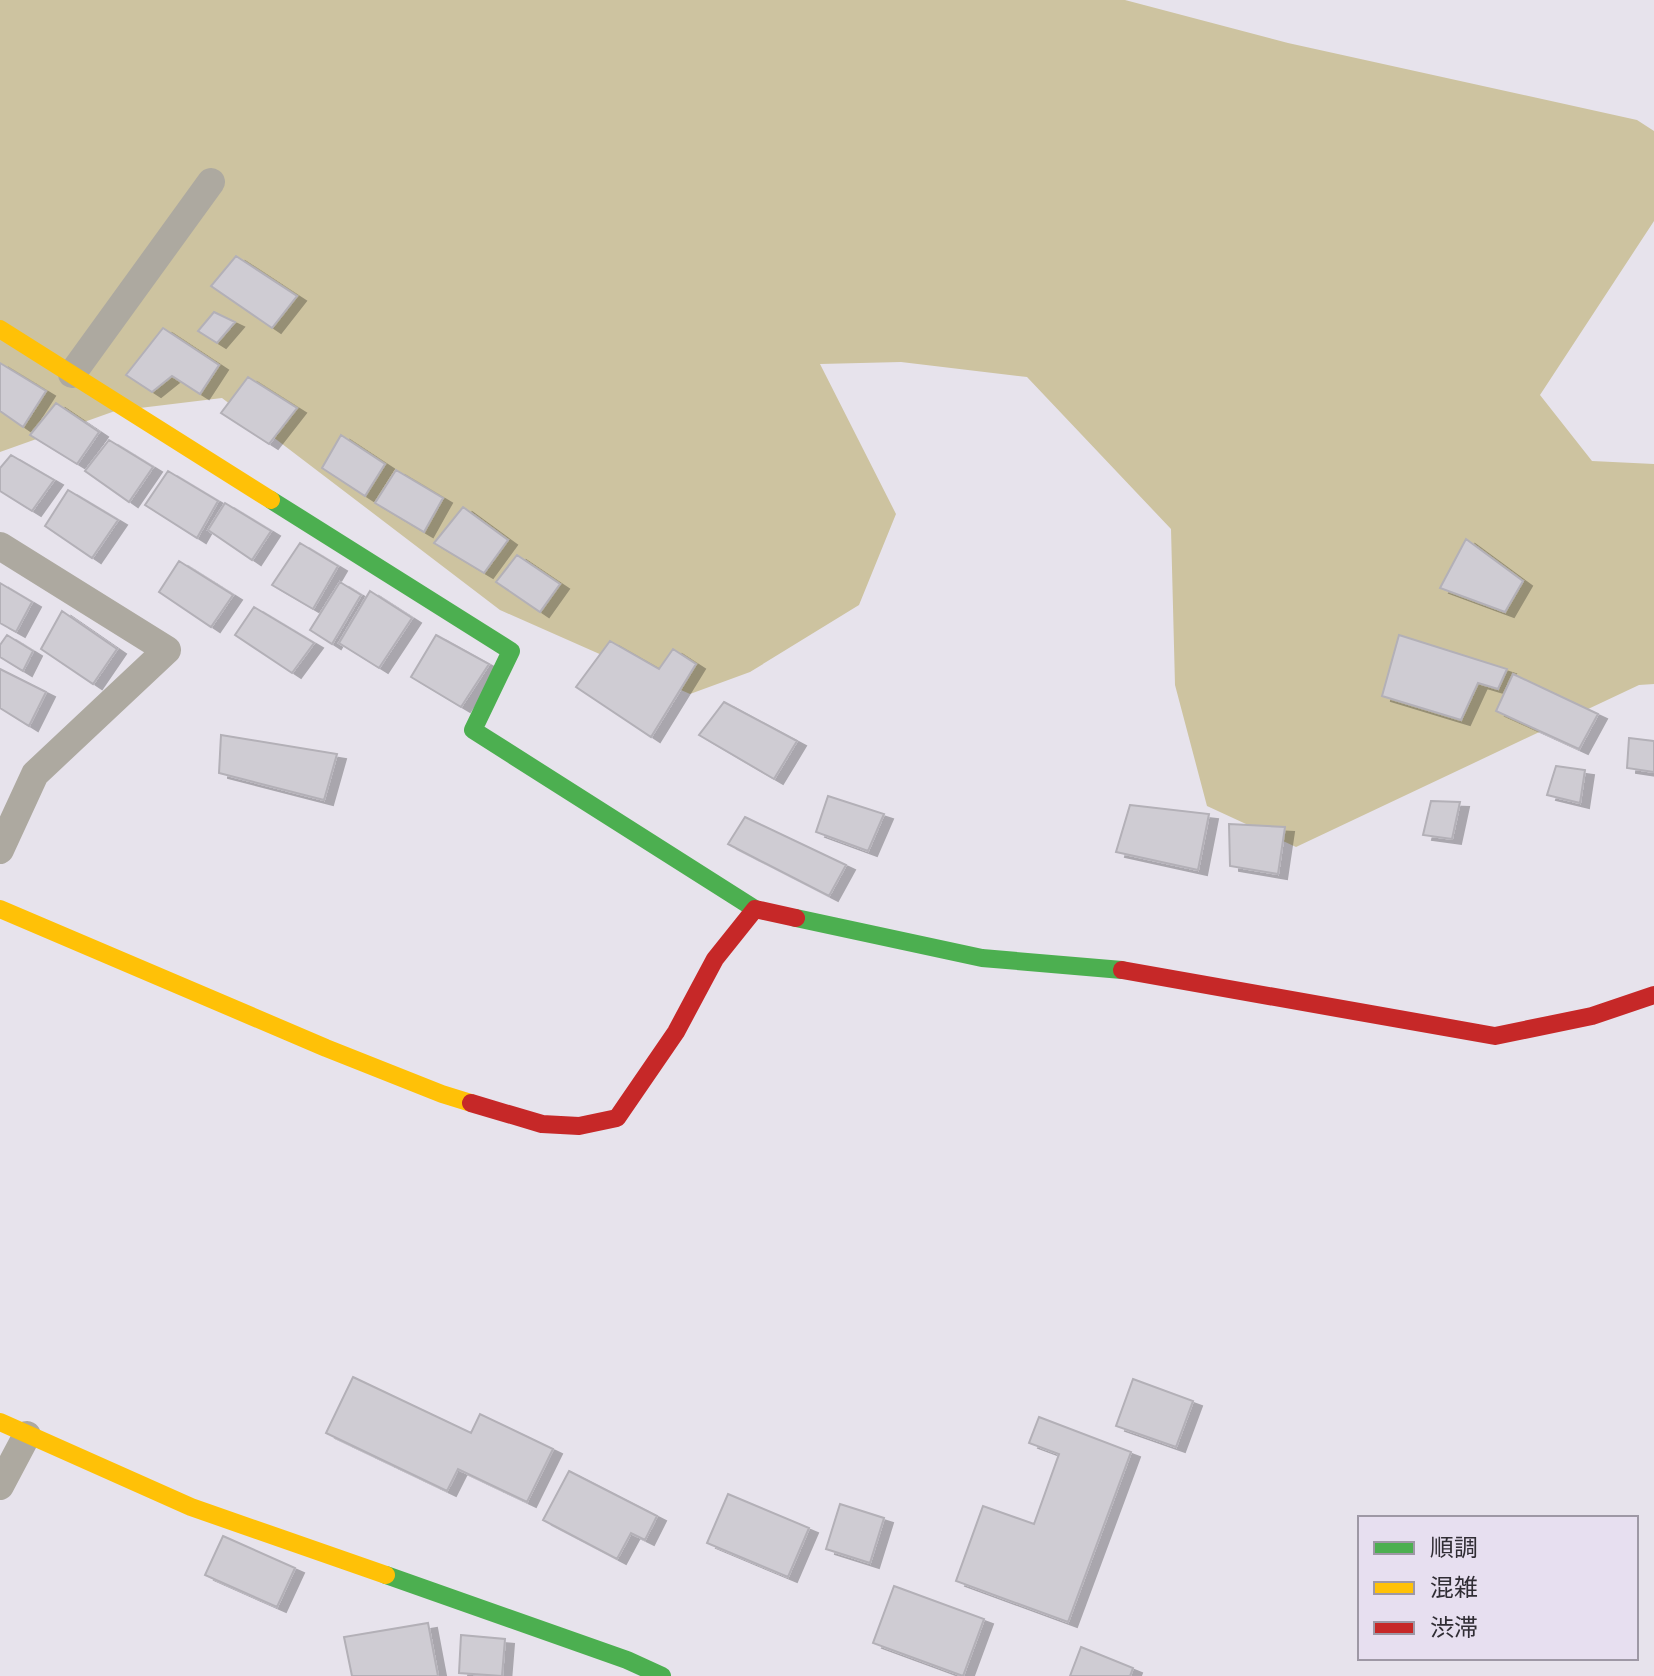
<svg xmlns="http://www.w3.org/2000/svg" width="1654" height="1676" font-family="'Titillium Web','Noto Sans JP',sans-serif">
  <style>
    .forest { fill: #cdc3a0 }
    .building { fill: #cfccd3; stroke: #b3b0b7; stroke-width: 2; filter: url(#shadow) }
    .lines { fill: none; stroke-linecap: round; stroke-linejoin: round }
    .street { stroke: #ada9a0; stroke-width: 28 }
    .fast { stroke: #4caf50; stroke-width: 18 }
    .slow { stroke: #ffc107; stroke-width: 18 }
    .jam { stroke: #c62828; stroke-width: 18 }
  </style>
  <defs>
    <filter id="shadow"><feDropShadow dx="9" dy="5" stdDeviation="0" flood-color="#0004"/></filter>
  </defs>
  <rect width="100%" height="100%" fill="#e7e3ec"/>
  <path class="forest" d="M 0,0 L 1125,0 L 1288,43 L 1637,120 L 1654,131 L 1654,221 L 1540,395 L 1592,461 L 1654,464 L 1654,684 L 1639,685 L 1296,847 L 1207,806 L 1175,685 L 1171,529 L 1027,377 L 901,362 L 820,364 L 896,514 L 859,605 L 750,672 L 690,694 L 500,610 L 222,398 L 115,411 L 0,452 Z"/>
  <path class="building" d="M 236,256 L 297,296 L 272,328 L 211,286 Z
    M 214,312 L 235,322 L 217,343 L 198,331 Z
    M 163,328 L 219,365 L 200,394 L 172,376 L 152,392 L 126,375 Z
    M 0,363 L 46,391 L 23,427 L 0,411 Z
    M 248,377 L 297,408 L 269,444 L 221,413 Z
    M 56,403 L 99,432 L 77,464 L 30,435 Z
    M 341,435 L 385,464 L 365,496 L 322,468 Z
    M 109,440 L 153,467 L 129,502 L 85,471 Z
    M 11,455 L 54,480 L 32,511 L 0,491 L 0,468 Z
    M 396,470 L 443,498 L 424,532 L 375,503 Z
    M 168,471 L 218,501 L 197,538 L 145,505 Z
    M 68,490 L 118,520 L 92,558 L 45,526 Z
    M 225,503 L 271,531 L 252,560 L 208,530 Z
    M 463,507 L 508,540 L 484,573 L 434,543 Z
    M 1466,539 L 1523,581 L 1505,612 L 1440,588 Z
    M 300,543 L 338,566 L 313,609 L 272,585 Z
    M 517,555 L 560,584 L 540,612 L 496,582 Z
    M 179,561 L 233,595 L 211,627 L 159,592 Z
    M 340,582 L 361,595 L 332,644 L 310,630 Z
    M 0,583 L 32,602 L 16,632 L 0,623 Z
    M 370,591 L 412,618 L 379,668 L 339,643 Z
    M 254,607 L 314,643 L 292,673 L 235,635 Z
    M 62,611 L 117,649 L 93,684 L 41,649 Z
    M 7,635 L 33,651 L 23,671 L 0,657 L 0,645 Z
    M 436,635 L 489,664 L 461,707 L 411,677 Z
    M 1399,635 L 1507,669 L 1498,689 L 1478,683 L 1461,720 L 1382,696 Z
    M 610,641 L 659,669 L 673,649 L 696,664 L 651,737 L 576,687 Z
    M 0,669 L 46,692 L 29,726 L 0,708 Z
    M 1513,674 L 1598,714 L 1579,749 L 1496,711 Z
    M 724,702 L 797,741 L 774,779 L 699,735 Z
    M 221,735 L 337,754 L 324,800 L 219,773 Z
    M 1629,738 L 1654,741 L 1654,772 L 1627,768 Z
    M 1556,766 L 1585,770 L 1580,803 L 1547,795 Z
    M 828,796 L 884,814 L 868,851 L 816,832 Z
    M 1431,801 L 1460,802 L 1452,839 L 1423,835 Z
    M 1130,805 L 1209,814 L 1198,870 L 1116,852 Z
    M 745,817 L 846,865 L 829,896 L 728,844 Z
    M 1229,824 L 1285,827 L 1278,874 L 1230,866 Z
    M 353,1377 L 471,1433 L 480,1414 L 553,1449 L 527,1502 L 458,1469 L 447,1491 L 326,1433 Z
    M 1133,1379 L 1193,1401 L 1176,1447 L 1116,1426 Z
    M 1039,1417 L 1131,1452 L 1068,1622 L 956,1581 L 983,1506 L 1034,1524 L 1059,1454 L 1029,1443 Z
    M 569,1471 L 657,1516 L 645,1540 L 631,1533 L 617,1559 L 543,1520 Z
    M 728,1494 L 809,1528 L 788,1577 L 707,1543 Z
    M 840,1504 L 884,1518 L 870,1563 L 826,1549 Z
    M 223,1536 L 295,1568 L 277,1607 L 205,1575 Z
    M 894,1586 L 984,1619 L 963,1676 L 873,1643 Z
    M 428,1623 L 438,1676 L 352,1676 L 344,1637 Z
    M 461,1635 L 505,1639 L 502,1676 L 459,1673 Z
    M 1081,1647 L 1133,1668 L 1130,1676 L 1070,1676 Z"/>
  <g class="lines">
    <path class="street" d="M 72,374 L 211,182
      M 0,546 L 167,650 L 35,774 L 0,850
      M 0,1486 L 27,1435"/>
    <path class="fast" d="M 271,500 L 511,651 L 473,730 L 755,909
      M 796,918 L 982,958 L 1122,970
      M 386,1575 L 627,1660 L 662,1676"/>
    <path class="slow" d="M 0,329 L 271,500
      M 0,909 L 326,1048 L 442,1094 L 471,1103
      M 0,1422 L 191,1507 L 386,1575"/>
    <path class="jam" d="M 1122,970 L 1495,1036 L 1592,1016 L 1654,995
      M 471,1103 L 542,1124 L 579,1126 L 617,1118 L 676,1032 L 715,959 L 755,909 L 796,918"/>
  </g>
  <rect x="1358" y="1516" width="280" height="144" fill="#e7dff0" stroke="#9e98a5" stroke-width="2"/>
  <rect x="1374" y="1542" width="40" height="12" fill="#4caf50" stroke="#9e98a5" stroke-width="2"/>
  <text x="1430" y="1556" font-size="24" fill="#302d34">順調</text>
  <rect x="1374" y="1582" width="40" height="12" fill="#ffc107" stroke="#9e98a5" stroke-width="2"/>
  <text x="1430" y="1596" font-size="24" fill="#302d34">混雑</text>
  <rect x="1374" y="1622" width="40" height="12" fill="#c62828" stroke="#9e98a5" stroke-width="2"/>
  <text x="1430" y="1636" font-size="24" fill="#302d34">渋滞</text>
</svg>
